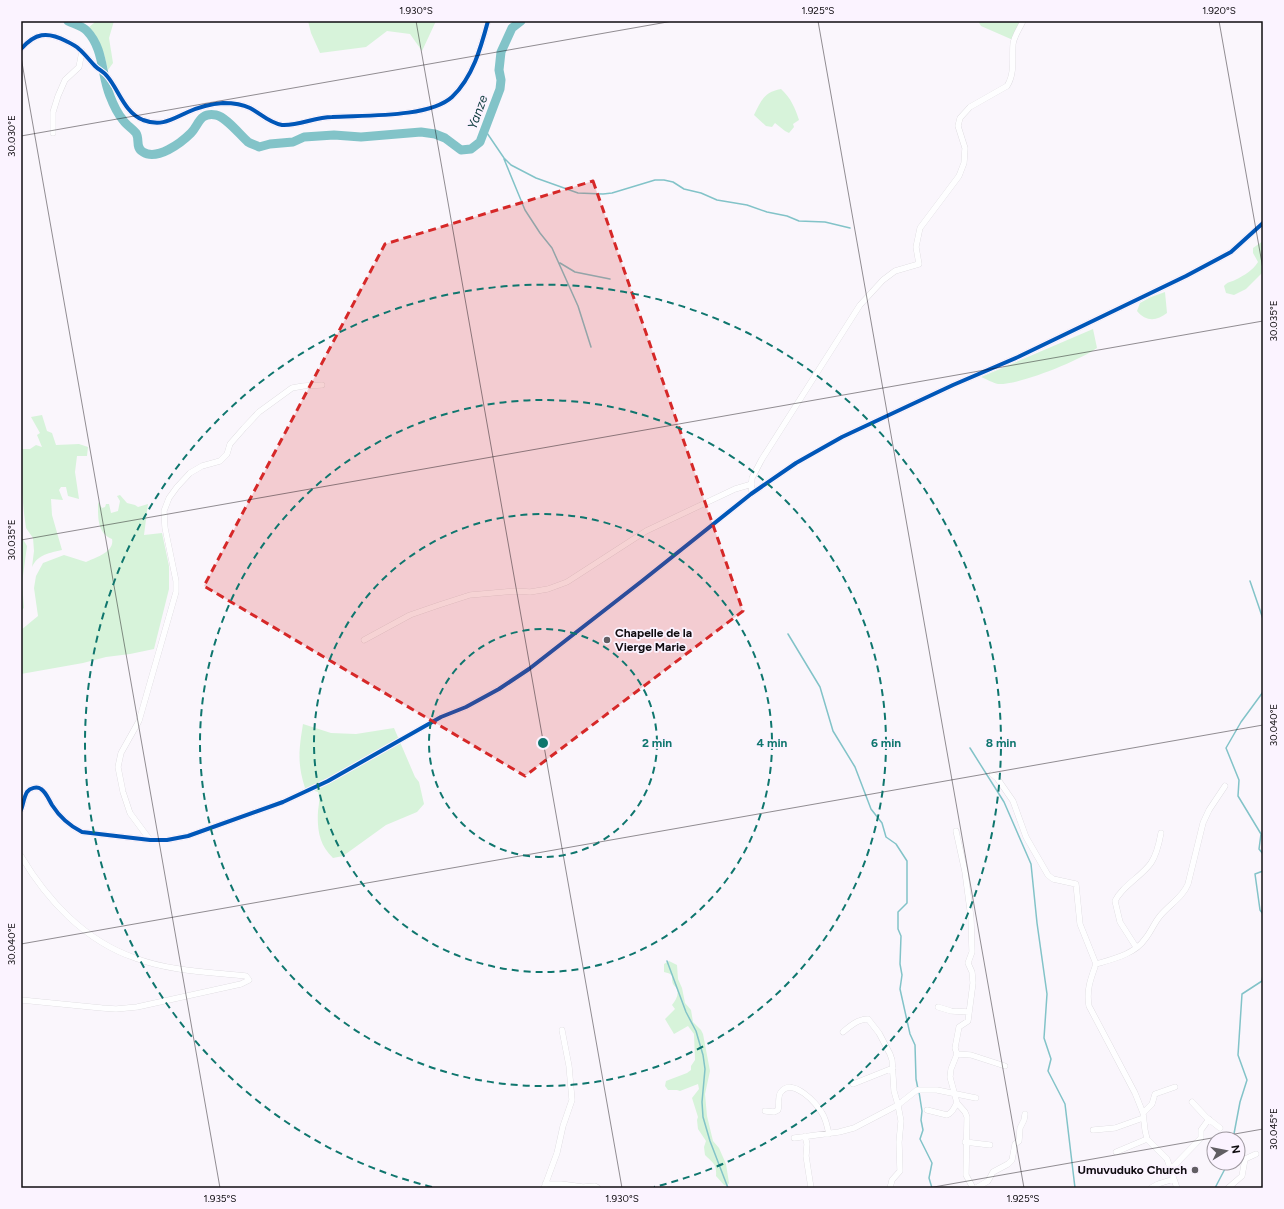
<svg xmlns="http://www.w3.org/2000/svg" width="1284" height="1209" font-family="Figtree,sans-serif">
  <style>
    .green { fill: #d7f3da }
    .lines { fill: none; stroke-linecap: round; stroke-linejoin: round }
    .stream { stroke: #82c3c8; stroke-width: 1.5 }
    .river { stroke: #82c3c8; stroke-width: 9 }
    .minor-casing { stroke: #d6d3d8; stroke-width: 6 }
    .minor { stroke: #fefeff; stroke-width: 5.5 }
    .cycleway-casing { stroke: #fbf3ff; stroke-width: 6 }
    .cycleway { stroke: #0057b8; stroke-width: 4 }
    .marked { fill: #d62828; fill-opacity: 0.2; stroke: #d62828; stroke-width: 3; stroke-dasharray: 8 5; stroke-linejoin: round }
    .ticks { fill: none; stroke: #0f0c10; stroke-width: 1; stroke-opacity: 0.45 }
    .ring { fill: none; stroke: #0f766e; stroke-width: 2; stroke-dasharray: 7 5 }
    .poi-dot { fill: #615e63; stroke: #fbf3ff; stroke-width: 1.5 }
    .labels { text-anchor: middle; stroke-width: 3.5; stroke-linejoin: round; paint-order: stroke }
    .poi-label { font-size: 12px; font-weight: bold; fill: #0f0c10; stroke: #fbf3ff; text-anchor: start }
    .water-label { font-size: 13px; font-style: italic; fill: #154143; stroke: #fbf3ff }
    .centre { fill: #0f766e; stroke: #fbf3ff; stroke-width: 2 }
    .ring-label { font-size: 12px; text-anchor: middle; font-weight: bold; fill: #0f766e; stroke: #fbf3ff; stroke-width: 3.5; stroke-linejoin: round; paint-order: stroke }
    .neatline { fill: none; stroke: #0f0c10; stroke-width: 1.5 }
    .ticks-label { font-size: 10px; text-anchor: middle; fill: #0f0c10 }
  </style>
  <rect width="100%" height="100%" fill="#faf6fc"/>
  <path class="green" d="M 95,21 L 114,21 L 109,38 L 113,63 L 108,70 L 104,54 L 89,27 L 94,23 Z
    M 308,21 L 436,21 L 422,51 L 410,34 L 387,31 L 366,47 L 320,53 L 311,33 Z
    M 978,21 L 1021,21 L 1013,40 L 981,26 Z
    M 781,89 C 791,98 795,108 799,120 L 793,124 L 794,127 L 789,133 L 785,131 L 775,123 L 772,127 L 766,126 L 754,115 C 761,101 764,92 781,89 Z
    M 1263,241 L 1263,272 L 1246,289 L 1234,295 L 1226,293 L 1224,286 C 1227,282 1231,282 1235,280 C 1245,275 1252,271 1258,262 L 1253,253 L 1253,248 Z
    M 1165,292 L 1167,313 C 1157,321 1146,322 1137,311 L 1140,303 L 1151,297 Z
    M 1093,329 L 1097,348 C 1078,361 1020,385 998,384 C 993,383 986,379 981,377 Z
    M 42,415 L 47,431 L 52,433 L 56,445 L 79,444 L 88,447 L 87,456 L 77,456 L 75,472 L 79,499 L 68,496 L 66,487 L 61,487 L 59,490 L 63,500 L 51,499 L 52,515 L 62,550 C 50,553 38,554 32,567 L 34,551 L 33,538 L 26,528 L 24,513 L 21,482 L 21,449 L 30,449 L 36,445 L 42,447 L 37,435 L 40,433 L 31,417 Z
    M 120,495 L 127,503 L 135,505 L 138,507 L 148,504 L 144,535 L 162,533 L 169,566 L 169,589 L 154,649 L 130,654 L 106,657 L 83,663 L 21,674 L 21,630 L 38,616 L 34,588 L 36,576 L 43,563 L 64,555 L 86,562 C 95,558 115,552 112,539 C 97,533 98,517 98,502 L 102,508 L 105,507 L 106,504 L 109,504 L 111,513 L 118,511 L 120,501 L 117,496 Z
    M 21,536 L 27,546 L 22,583 L 24,608 L 21,611 Z
    M 303,724 L 331,733 L 356,734 L 394,728 L 415,777 L 419,782 L 424,804 L 417,812 L 386,825 L 343,856 L 333,858 C 319,845 317,829 318,811 C 319,804 320,799 318,792 L 305,788 C 297,763 299,749 303,724 Z
    M 669,961 L 677,965 L 678,979 L 682,988 L 685,1003 L 691,1010 L 693,1022 L 701,1030 L 703,1034 L 710,1071 L 705,1094 L 707,1116 L 713,1141 L 719,1148 L 726,1164 L 729,1183 L 727,1186 L 724,1185 L 716,1176 C 717,1164 713,1163 705,1155 L 704,1147 L 706,1141 L 698,1129 L 697,1120 L 698,1117 L 692,1098 L 699,1089 L 698,1084 L 680,1091 L 677,1090 L 668,1090 L 665,1086 L 666,1081 L 687,1073 L 691,1070 L 691,1066 L 695,1060 L 694,1034 L 688,1026 L 674,1034 L 665,1019 L 675,1009 L 672,1005 C 676,1000 679,995 677,989 C 676,987 674,986 673,984 C 670,976 676,975 664,972 L 664,964 Z"/>
  <g class="lines">
    <path class="stream" d="M 484,133 L 487,133 L 504,158 L 511,165 L 536,178 L 578,193 L 603,194 L 612,193 L 655,180 L 664,180 L 673,182 L 684,189 L 701,193 L 717,200 L 747,205 L 767,212 L 787,216 L 799,221 L 825,222 L 850,228
      M 504,159 L 525,210 L 540,233 L 552,248 L 578,306 L 591,347
      M 560,263 L 575,272 L 610,279
      M 1250,581 L 1263,619
      M 788,634 L 820,687 L 833,731 L 855,767 L 871,809 L 882,823 L 886,837 L 896,844 L 907,861 L 907,903 L 898,912 L 898,929 L 901,936 L 900,964 L 902,975 L 900,989 L 910,1034 L 915,1045 L 916,1079 L 918,1089
      M 1263,692 L 1241,722 L 1226,748 L 1239,780 L 1238,796 L 1261,834 L 1259,849 L 1263,854
      M 970,748 L 1004,802 L 1031,864 L 1037,923 L 1047,994 L 1044,1038 L 1051,1059 L 1048,1071 L 1065,1104 L 1075,1188
      M 1263,871 L 1255,874 L 1260,910 L 1263,914
      M 667,961 L 686,1012 L 696,1031 L 703,1055 L 705,1069 L 702,1102 L 703,1117 L 710,1141 L 728,1188
      M 919,1092 L 922,1111 L 921,1120 L 923,1130 L 920,1139 L 932,1163 L 929,1178 L 932,1188
      M 1233,1139 L 1240,1102 L 1247,1080 L 1238,1055 L 1242,994 L 1262,981 L 1263,975
      M 1215,1188 L 1228,1163"/>
    <path class="river" d="M 68,21 C 74,24 83,26 87,31 C 104,49 101,74 110,96 C 113,104 118,114 123,120 C 126,125 132,128 136,133 C 140,139 135,148 143,152 C 157,161 181,143 191,133 C 199,125 199,112 216,115 C 226,117 240,135 248,142 C 251,144 256,145 259,147 L 270,144 L 293,142 L 304,137 L 334,135 L 361,137 L 421,132 L 435,134 L 445,138 L 461,150 L 471,149 L 480,142 L 500,89 L 501,80 L 499,70 L 501,52 L 512,28 L 521,21"/>
    <defs>
      <path id="minor" d="M 21,49 C 35,33 47,31 66,41 C 70,43 75,45 79,49 C 85,54 90,61 95,66 C 99,70 104,72 107,76 C 119,90 124,112 143,120 C 162,127 172,119 188,112 C 199,107 211,104 223,103 C 232,103 242,104 250,108 C 260,113 269,123 282,125 C 299,126 315,117 332,117 C 363,115 429,118 452,97 C 473,77 481,47 488,21
        M 53,133 L 53,112 L 58,96 L 65,80 L 79,67 L 82,51
        M 751,494 L 752,478 L 762,459 L 860,305 L 883,280 L 895,271 L 919,264 L 916,247 L 920,228 L 959,176 L 964,163 L 965,148 L 958,126 L 960,118 L 970,107 L 1007,86 C 1015,74 1012,58 1013,44 C 1014,36 1020,28 1023,21
        M 364,640 L 410,615 L 439,605 L 470,595 L 516,591 L 530,592 L 548,589 L 567,582 L 646,531 L 735,489 L 752,484
        M 992,774 L 997,778 L 1013,801 L 1026,837 L 1048,875 L 1053,879 L 1076,884 L 1080,924 L 1096,964 C 1091,978 1086,990 1089,1006 L 1135,1093 L 1143,1113 L 1145,1130 L 1147,1139 L 1167,1159 L 1177,1188
        M 21,810 C 23,805 24,797 27,792 C 30,788 37,786 41,789 C 46,792 49,800 52,805 C 59,816 70,826 82,832 L 150,840 L 167,840 L 188,836 L 283,802 L 328,781 L 441,717 L 466,707 L 499,689 L 529,669 L 642,581 L 751,494 L 796,463 L 842,437 L 953,385 L 1018,357 L 1186,276 L 1231,252 L 1263,223
        M 956,831 L 965,872 L 971,918 L 972,952 L 968,963 L 972,972 L 973,983 L 968,1021 L 959,1027 L 955,1048 L 957,1054 L 951,1069 L 950,1077 L 957,1103 L 965,1112 L 967,1117 L 966,1175 L 973,1188
        M 150,840 L 130,813 L 123,792 L 118,767 L 121,753 L 139,721 L 176,592 L 176,581 L 165,528 L 164,511 L 169,498 L 177,487 L 190,473 L 202,466 L 220,461 L 227,454 L 230,444 L 244,428 L 259,412 L 292,388 L 303,386 L 322,385
        M 21,856 C 47,900 85,941 135,958 C 169,971 209,972 246,976 L 249,980 L 241,984 L 137,1007 L 116,1009 L 102,1008 L 21,1000
        M 1136,947 L 1120,922 L 1115,901 C 1122,886 1141,877 1151,863 C 1157,854 1159,844 1161,833
        M 1096,964 C 1113,959 1135,954 1145,939 C 1151,932 1154,923 1160,916 C 1169,905 1183,897 1188,884 L 1203,823 L 1209,810 L 1225,786
        M 938,1007 L 951,1011 L 969,1012
        M 843,1032 C 850,1026 858,1019 868,1019 L 879,1033 L 890,1054 L 892,1060 L 894,1091 L 898,1105 L 901,1121 L 899,1142 L 900,1171 L 892,1180 L 890,1188
        M 957,1054 L 971,1055 L 1005,1066
        M 853,1084 L 893,1068
        M 1192,1102 L 1206,1117 L 1220,1128
        M 927,1110 L 947,1115 C 953,1113 954,1107 957,1103
        M 765,1111 L 774,1112 L 778,1110 C 780,1104 777,1096 781,1092 C 792,1077 817,1103 822,1113 C 826,1119 827,1126 829,1134
        M 1143,1113 L 1152,1104 L 1155,1094 L 1175,1087
        M 1093,1130 L 1115,1128 L 1143,1118
        M 805,1136 L 807,1144 L 806,1156 L 811,1188
        M 794,1138 L 839,1132 L 854,1128 L 898,1105 L 917,1090 L 937,1090 L 976,1098
        M 965,1142 L 990,1145
        M 1116,1152 L 1147,1139
        M 1171,1169 L 1201,1138 L 1201,1130 L 1209,1119
        M 545,1184 L 561,1184 L 583,1187 L 595,1186 L 598,1188
        M 544,1188 L 557,1153 L 563,1126 L 572,1100 L 569,1066 L 562,1030
        M 976,1188 L 988,1181 L 993,1172 L 1008,1164 L 1012,1160 L 1015,1144 L 1019,1141 L 1020,1128 L 1024,1120 L 1025,1114
        M 1151,1188 L 1158,1184 L 1174,1179
        M 1228,1188 L 1242,1176 L 1245,1159 L 1256,1154"/>
    </defs>
    <use href="#minor" class="minor-casing"/>
    <use href="#minor" class="minor"/>
    <defs>
      <path id="cycleway" d="M 21,49 C 35,33 47,31 66,41 C 70,43 75,45 79,49 C 85,54 90,61 95,66 C 99,70 104,72 107,76 C 119,90 124,112 143,120 C 162,127 172,119 188,112 C 199,107 211,104 223,103 C 232,103 242,104 250,108 C 260,113 269,123 282,125 C 299,126 315,117 332,117 C 363,115 429,118 452,97 C 473,77 481,47 488,21
        M 21,810 C 23,805 24,797 27,792 C 30,788 37,786 41,789 C 46,792 49,800 52,805 C 59,816 70,826 82,832 L 150,840 L 167,840 L 188,836 L 283,802 L 328,781 L 441,717 L 466,707 L 499,689 L 529,669 L 642,581 L 751,494 L 796,463 L 842,437 L 953,385 L 1018,357 L 1186,276 L 1231,252 L 1263,223"/>
    </defs>
    <use href="#cycleway" class="cycleway-casing"/>
    <use href="#cycleway" class="cycleway"/>
  </g>
  <path class="marked" d="M 593,181 L 743,611 L 525,776 L 204,586 L 385,244 Z"/>
  <path class="ticks" d="M 416,21 L 622,1188M 818,21 L 1024,1188M 1219,21 L 1263,269M 21,57 L 220,1188M 21,136 L 673,21M 21,540 L 1263,321M 21,944 L 1263,725M 928,1188 L 1263,1129"/>
  <g class="ring">
    <circle cx="543" cy="743" r="114"/>
    <circle cx="543" cy="743" r="229"/>
    <circle cx="543" cy="743" r="343"/>
    <path d="M432 1187A458 458 0 1 1 654 1187"/>
  </g>
  <g class="poi-dot">
    <circle cx="607" cy="640" r="4"/>
    <circle cx="1195" cy="1170" r="4"/>
  </g>
  <g class="labels">
    <g class="poi-label">
      <text x="615" y="637">Chapelle de la<tspan x="615" dy="14">Vierge Marie</tspan></text>
      <text x="1187" y="1174" text-anchor="end">Umuvuduko Church</text>
    </g>
    <g class="water-label">
      <text transform="translate(477 112) rotate(-70)" y="5">Yanze</text>
    </g>
  </g>
  <circle cx="543" cy="743" r="6" class="centre"/>
  <g class="ring-label">
    <text x="657" y="747">2 min</text>
    <text x="772" y="747">4 min</text>
    <text x="886" y="747">6 min</text>
    <text x="1001" y="747">8 min</text>
  </g>
  <rect width="1284" height="1209" fill="none" stroke="#fbf3ff" stroke-width="44"/>
  <g transform="translate(1226 1151) rotate(80)"><circle r="19" fill="#fbf3ff" stroke="#9d979f"/>
  <path d="M0-3L7 15L0 10L-7 15Z" fill="#615e63"/>
  <text y="-6" font-size="11" font-weight="bold" text-anchor="middle" fill="#0f0c10">N</text>
  </g>
  <rect x="22" y="22" width="1240" height="1165" class="neatline"/>
  <g class="ticks-label">
    <text x="416" y="14">1.930°S</text>
    <text x="818" y="14">1.925°S</text>
    <text x="1219" y="14">1.920°S</text>
    <text transform="translate(11 136) rotate(-90)" y="4">30.030°E</text>
    <text transform="translate(1273 321) rotate(-90)" y="4">30.035°E</text>
    <text transform="translate(11 540) rotate(-90)" y="4">30.035°E</text>
    <text transform="translate(1273 725) rotate(-90)" y="4">30.040°E</text>
    <text transform="translate(11 944) rotate(-90)" y="4">30.040°E</text>
    <text transform="translate(1273 1129) rotate(-90)" y="4">30.045°E</text>
    <text x="220" y="1202">1.935°S</text>
    <text x="622" y="1202">1.930°S</text>
    <text x="1023" y="1202">1.925°S</text>
  </g>
</svg>
